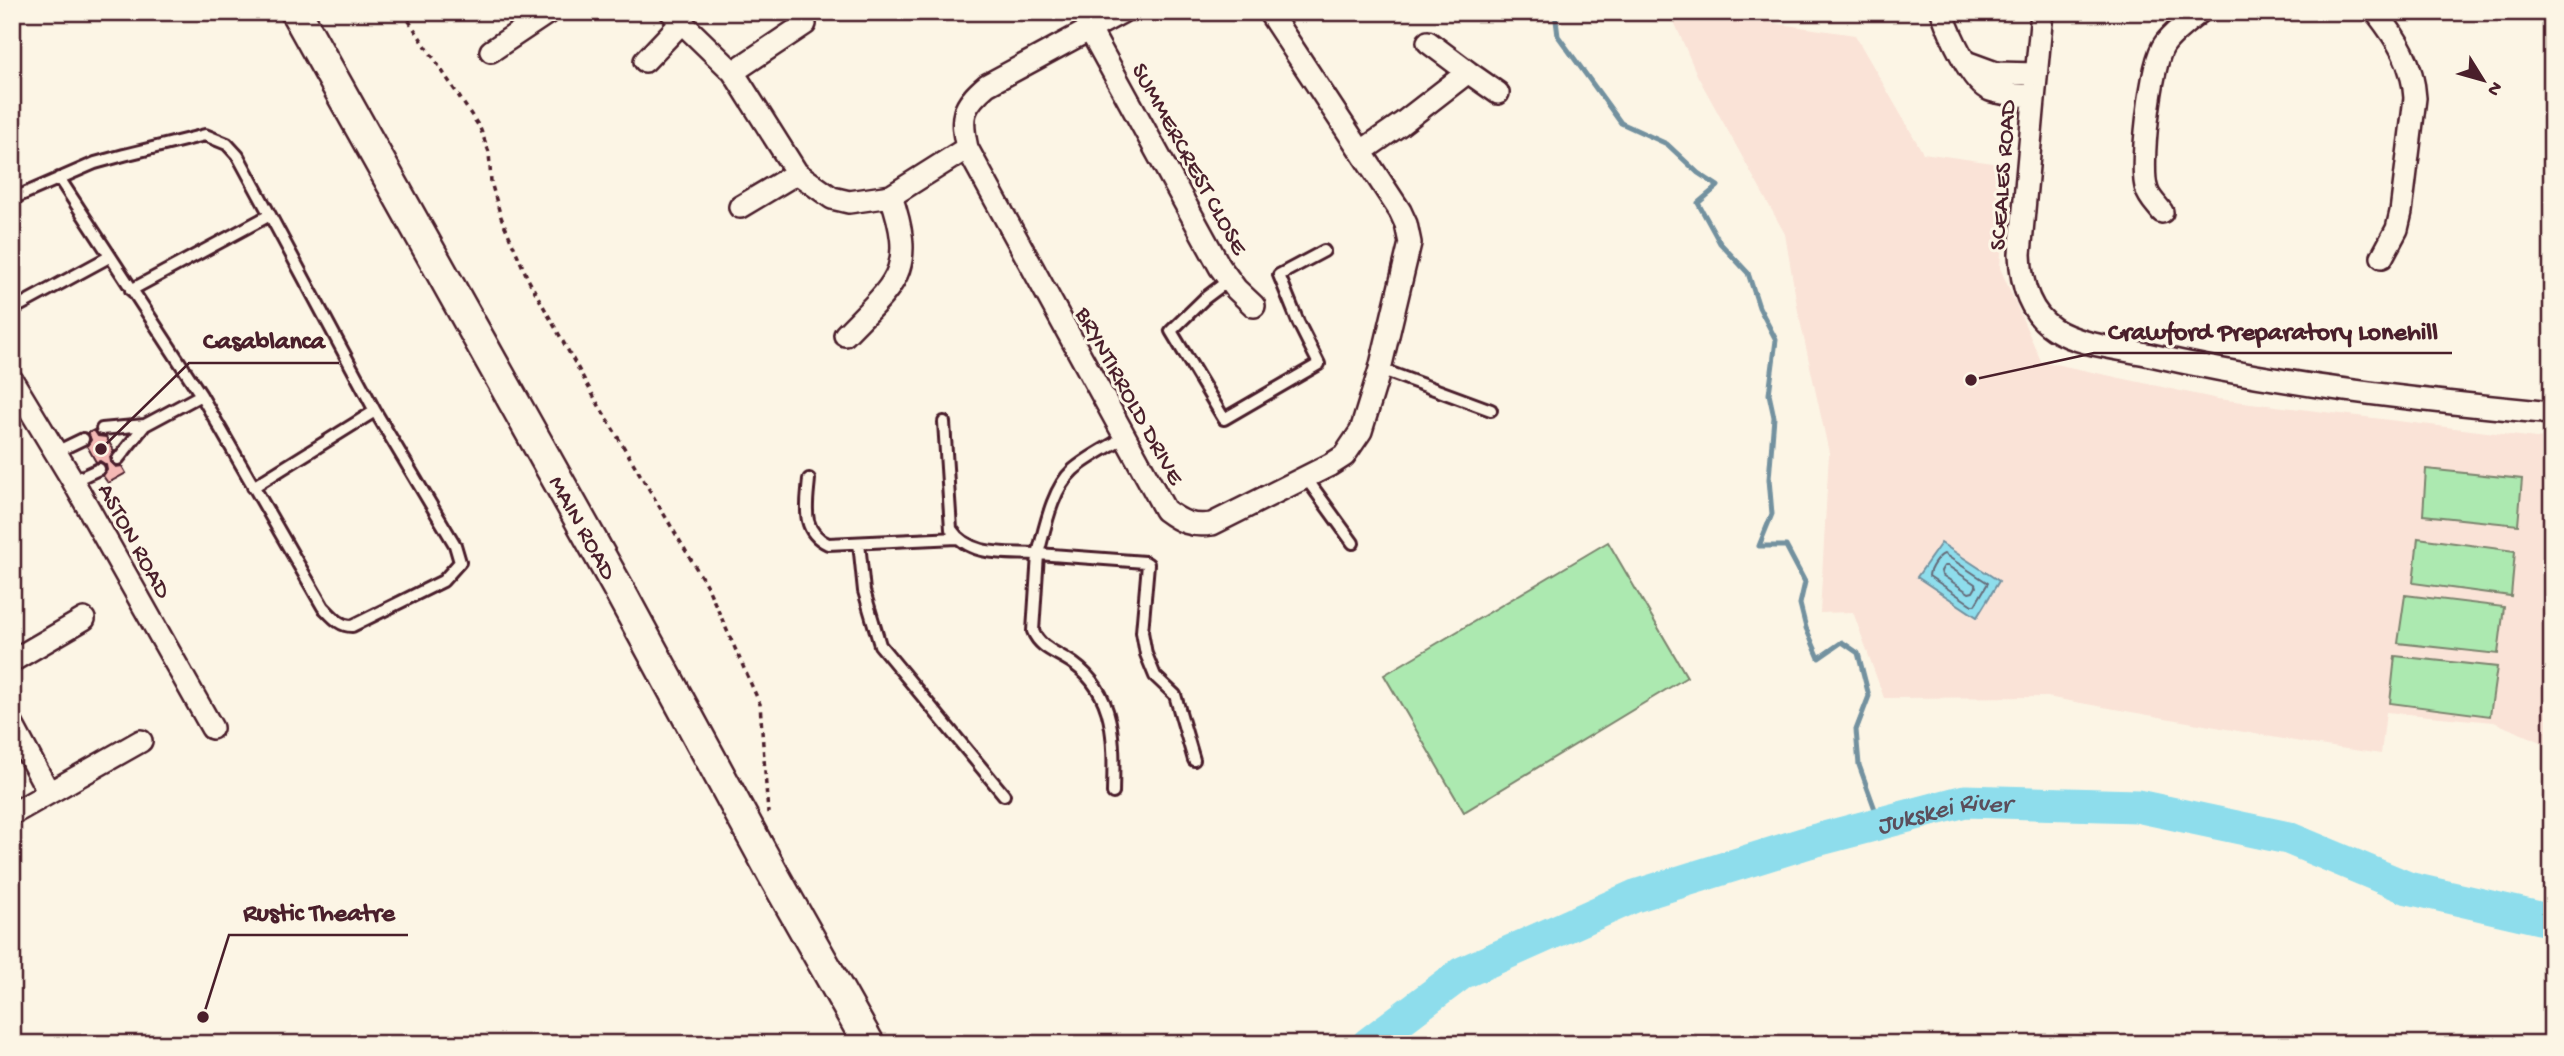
<svg xmlns="http://www.w3.org/2000/svg" width="2564" height="1056" font-family="'Gochi Hand',sans-serif">
  <style>
    .built { fill: #fae3d7 }
    .green { fill: #ace9b0; stroke: #7b846e; stroke-width: 2 }
    .water { fill: #8eddec; stroke: #73919f; stroke-width: 2 }
    .lines { fill: none; stroke-linecap: round; stroke-linejoin: round }
    .shore { stroke: #656b78; stroke-width: 2 }
    .stream { stroke: #73919f; stroke-width: 5 }
    .river { stroke: #8eddec; stroke-width: 33 }
    .building { fill: #f5b9b5; stroke: #4a1f2b; stroke-width: 2 }
    .lane-casing { stroke: #4a1f2b; stroke-width: 16 }
    .street-casing { stroke: #4a1f2b; stroke-width: 26 }
    .secondary-casing { stroke: #4a1f2b; stroke-width: 35 }
    .path { stroke: #4a1f2b; stroke-width: 3.5; stroke-dasharray: 5 5; stroke-linecap: butt }
    .lane { stroke: #fcf5e5; stroke-width: 10 }
    .street { stroke: #fcf5e5; stroke-width: 21 }
    .secondary { stroke: #fcf5e5; stroke-width: 30 }
    .labels { text-anchor: middle; stroke-width: 6; stroke-linejoin: round; paint-order: stroke }
    .street-label { font-size: 24px; fill: #4a1f2b; stroke: #fcf5e5 }
    .water-label { font-size: 26px; font-style: italic; fill: #5b4e5b; stroke: #fcf5e5 }
    .leader { fill: none; stroke: #4a1f2b; stroke-width: 2.5 }
    .callout-dot { fill: #4a1f2b; stroke: #fcf5e5; stroke-width: 2.5 }
    .callout-label { font-size: 26px; text-anchor: middle; font-weight: bold; fill: #4a1f2b; stroke: #fcf5e5; stroke-width: 6; stroke-linejoin: round; paint-order: stroke }
  </style>
  <rect width="100%" height="100%" fill="#fcf5e5"/>
  <filter id="ink" filterUnits="userSpaceOnUse"><feTurbulence type="fractalNoise" baseFrequency=".0143" numOctaves="2"/><feDisplacementMap in="SourceGraphic" scale="14" xChannelSelector="R" yChannelSelector="G"/><feConvolveMatrix kernelMatrix="1 2 1 2 8 2 1 2 1" color-interpolation-filters="sRGB"/></filter>
  <g filter="url(#ink)">
    <path class="built" d="M 1670,12 L 1698,12 L 1855,35 L 1923,153 L 2007,165 L 2000,268 L 2041,361 L 2218,399 L 2552,440 L 2552,747 L 2494,722 L 2386,712 L 2381,754 L 2312,744 L 2047,697 L 1884,698 L 1853,612 L 1820,613 L 1829,453 L 1798,311 L 1785,234 L 1697,75 Z"/>
    <path class="green" d="M 2426,469 L 2522,479 L 2518,525 L 2423,515 Z
      M 2418,538 L 2515,551 L 2511,596 L 2413,583 Z
      M 1608,542 L 1687,677 L 1464,812 L 1384,675 Z
      M 2405,595 L 2504,607 L 2498,654 L 2398,643 Z
      M 2395,656 L 2497,667 L 2490,716 L 2390,703 Z"/>
    <path class="water" d="M 1941,543 L 1999,581 L 1977,617 L 1917,577 Z"/>
    <g class="lines">
      <path class="shore" d="M 1944,554 L 1988,583 L 1975,605 L 1972,605 L 1929,576 C 1929,569 1938,556 1944,554 Z
        M 1944,566 L 1948,566 L 1975,584 L 1976,587 L 1973,592 L 1969,593 L 1942,575 L 1941,571 Z"/>
      <path class="stream" d="M 1555,12 L 1558,36 L 1621,123 L 1667,144 L 1698,173 L 1718,186 L 1698,203 L 1720,243 L 1748,273 L 1759,307 L 1776,340 L 1769,394 L 1774,417 L 1769,479 L 1772,514 L 1759,546 L 1786,546 L 1805,582 L 1800,604 L 1806,628 L 1819,658 L 1842,642 L 1858,653 L 1869,696 L 1856,730 L 1859,765 L 1880,823"/>
      <path class="river" id="s1" d="M 1368,1044 L 1462,973 L 1635,896 L 1809,842 L 1965,801 L 2137,806 L 2288,838 L 2408,888 L 2552,921"/>
    </g>
    <path class="building" d="M 94,430 L 98,436 L 106,437 L 114,451 L 110,457 L 111,462 L 116,467 L 122,466 L 126,473 L 108,483 L 103,476 L 107,470 L 106,465 L 100,461 L 96,462 L 87,446 L 91,440 L 88,433 Z"/>
    <g class="lines">
      <defs>
        <path id="lane" d="M 12,199 L 95,163 L 124,155 L 205,135 L 227,144 L 238,156 L 270,215 L 375,411 L 455,545 L 460,562 L 443,581 L 352,626 C 339,626 332,616 323,607 L 201,395 L 59,178
          M 1229,280 L 1205,298 L 1171,331 L 1224,419 L 1319,364 L 1298,322 L 1279,275 L 1324,251
          M 131,290 L 270,215
          M 15,308 L 109,257
          M 1380,369 L 1491,410
          M 944,422 L 951,529 C 970,558 1007,552 1038,554 C 1045,528 1052,489 1073,470 C 1088,457 1107,448 1123,438
          M 102,429 L 145,425
          M 56,452 L 83,439
          M 118,459 L 145,425 L 201,395
          M 1306,478 L 1353,543
          M 809,479 C 807,505 800,531 828,544 L 957,538
          M 73,481 L 99,469
          M 253,487 L 375,411
          M 859,543 L 864,591 L 880,645 L 1004,795
          M 1113,793 C 1114,746 1117,695 1074,664 C 1059,653 1040,649 1033,631 L 1038,554 L 1145,562 L 1148,564 L 1142,632 L 1146,654 L 1155,676 L 1175,695 L 1194,760"/>
        <path id="street" d="M 671,12 L 733,72 L 797,173 L 832,198 L 849,202 L 891,196 L 967,148
          M 1122,12 L 987,85 C 962,106 960,116 967,148 L 1165,510 C 1181,522 1192,527 1212,524 L 1330,465 L 1344,456 L 1361,431 L 1380,369 L 1410,243 L 1406,224 L 1400,211 L 1269,12
          M 1942,12 C 1949,32 1971,83 1990,90 C 2003,95 2020,95 2034,96
          M 2042,12 L 2020,254 C 2021,282 2028,312 2054,329 C 2079,345 2117,348 2146,354 C 2280,385 2415,400 2552,413
          M 2376,12 C 2397,39 2413,63 2415,98 L 2401,212 L 2397,229 L 2382,257
          M 1090,30 L 1220,267 L 1236,289 L 1254,306
          M 1428,42 L 1468,72
          M 491,51 L 549,12
          M 645,61 L 682,22
          M 1966,62 L 1996,73 L 2036,74
          M 733,72 L 805,24
          M 1362,151 L 1401,124 L 1468,72 L 1498,93
          M 740,207 L 797,173
          M 2162,212 C 2157,205 2149,198 2147,190 C 2139,169 2151,63 2164,45 C 2173,32 2188,22 2200,12
          M 845,335 C 895,283 917,272 891,196
          M 12,380 L 73,481 L 212,728
          M 12,661 L 84,619
          M 12,724 L 49,793 L 141,741
          M 12,814 L 49,793"/>
        <g id="secondary">
          <path id="s2" d="M 296,12 L 617,586 L 773,874 L 869,1044"/>
        </g>
      </defs>
      <use href="#lane" class="lane-casing"/>
      <use href="#street" class="street-casing"/>
      <use href="#secondary" class="secondary-casing"/>
      <path class="path" d="M 403,12 L 480,128 L 489,152 L 491,182 L 501,217 L 528,279 L 598,404 L 708,588 L 760,704 L 768,813"/>
      <use href="#lane" class="lane"/>
      <use href="#street" class="street"/>
      <use href="#secondary" class="secondary"/>
    </g>
  </g>
  <g class="labels">
    <g class="street-label">
      <text transform="translate(1191 158) rotate(61)" y="8">SUMMERCREST CLOSE</text>
      <text transform="translate(2001 175) rotate(-86)" y="8">SCEALES ROAD</text>
      <text transform="translate(1131 395) rotate(61)" y="8">BRYNTIRROLD DRIVE</text>
      <text dy="8" stroke="none"><textPath href="#s2" startOffset="590">MAIN ROAD</textPath></text>
      <text transform="translate(136 540) rotate(61)" y="8">ASTON ROAD</text>
    </g>
    <g class="water-label">
      <text dy="9" stroke="none"><textPath href="#s1" startOffset="628">Jukskei River</textPath></text>
    </g>
  </g>
  <path class="leader" d="M1971 380L2094 353H2452M101 449L189 363H339M203 1017L229 935H408"/>
  <g class="callout-dot">
    <circle cx="1971" cy="380" r="7"/>
    <circle cx="101" cy="449" r="7"/>
    <circle cx="203" cy="1017" r="7"/>
  </g>
  <g class="callout-label">
    <text x="2273" y="339">Crawford Preparatory Lonehill</text>
    <text x="264" y="348">Casablanca</text>
    <text x="319" y="920">Rustic Theatre</text>
  </g>
  <rect width="2564" height="1056" fill="none" stroke="#fcf5e5" stroke-width="42"/>
  <rect x="21" y="21" width="2522" height="1014" fill="none" stroke="#4a1f2b" stroke-width="2.5" filter="url(#ink)"/>
  <g transform="translate(2483 80) rotate(127)" stroke="#fcf5e5" stroke-width="5" paint-order="stroke">
  <path d="M0-5L12 26L0 18L-12 26Z" fill="#4a1f2b"/>
  <text y="-10" font-size="19" font-weight="bold" text-anchor="middle" fill="#4a1f2b">N</text>
  </g>
</svg>
